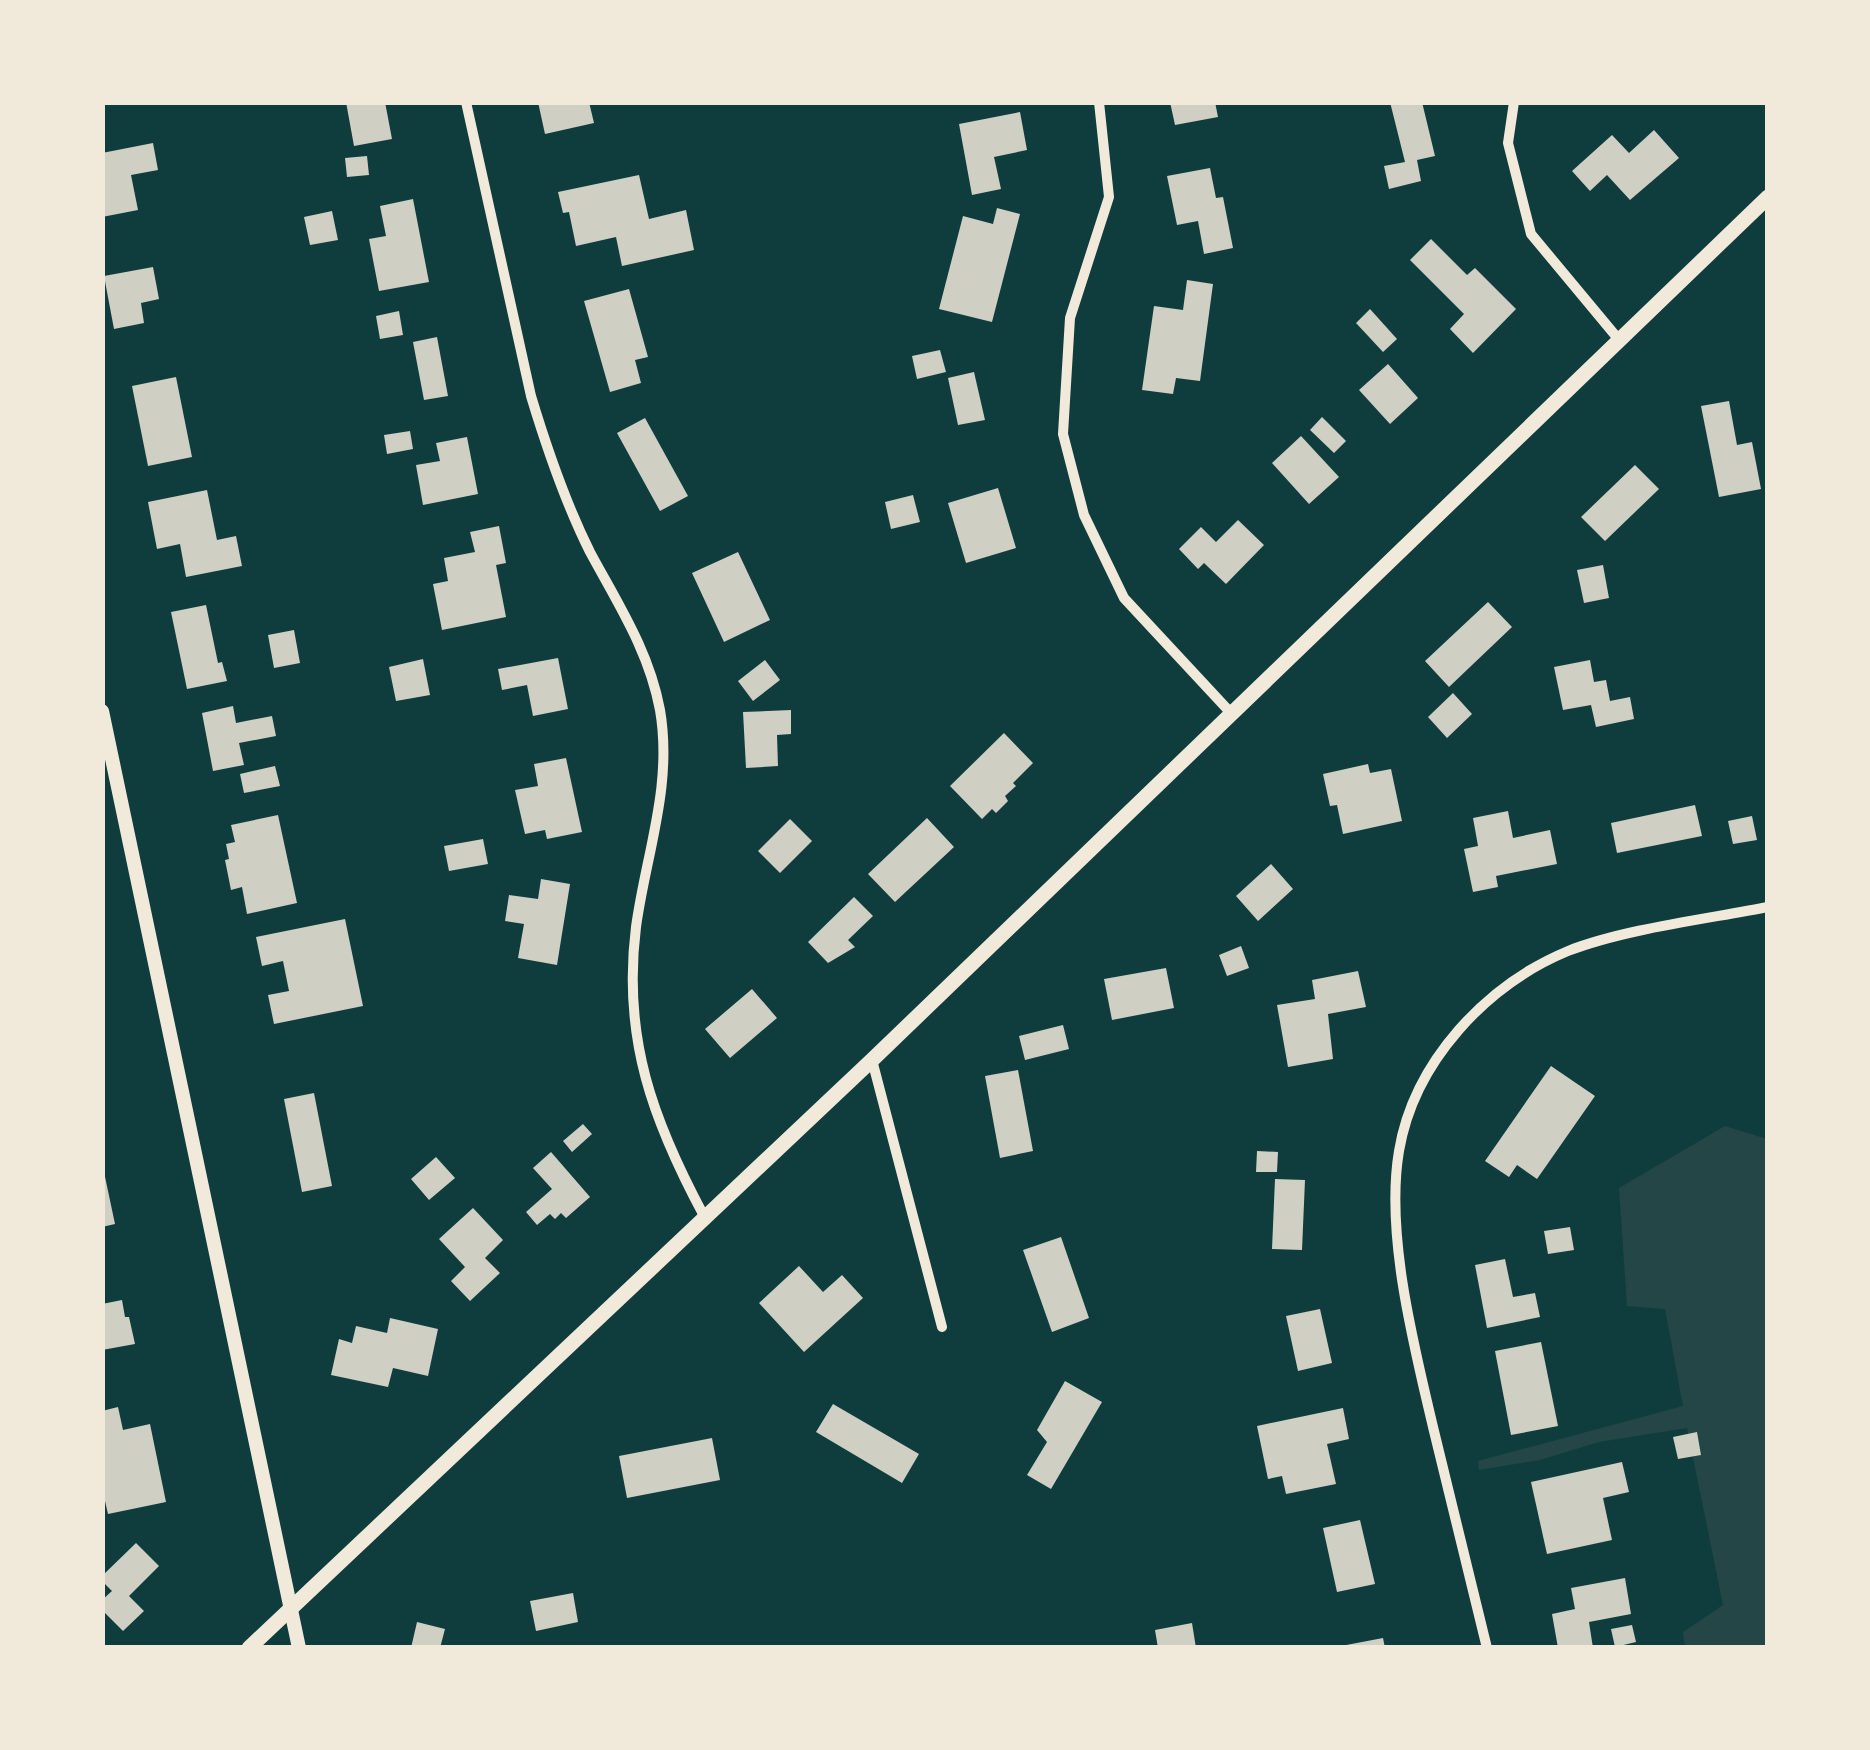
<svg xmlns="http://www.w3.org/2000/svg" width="1870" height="1750" font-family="Helvetica,sans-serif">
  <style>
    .green { fill: #244646 }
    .building { fill: #cfcfc3 }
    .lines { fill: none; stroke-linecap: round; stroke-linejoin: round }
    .minor { stroke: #f1e9da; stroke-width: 10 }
    .tertiary { stroke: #f1e9da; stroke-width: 14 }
    .secondary { stroke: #f1e9da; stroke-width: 15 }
  </style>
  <rect width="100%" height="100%" fill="#0f3d3e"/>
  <path class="green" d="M 1725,1126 L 1767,1139 L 1767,1647 L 1685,1647 L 1683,1632 L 1723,1605 L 1687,1428 L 1599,1442 L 1540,1460 L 1479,1470 L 1478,1461 L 1683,1406 L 1665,1309 L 1627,1306 L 1619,1188 Z"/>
  <path class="building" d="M 346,102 L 385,102 L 392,139 L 354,146 Z
    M 538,102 L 589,102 L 594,123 L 545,134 Z
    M 1170,102 L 1215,102 L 1218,117 L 1175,125 Z
    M 1390,102 L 1422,102 L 1435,156 L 1417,160 L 1421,181 L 1389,189 L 1384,166 L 1405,162 Z
    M 1020,112 L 1027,150 L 994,157 L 1001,189 L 972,195 L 959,124 Z
    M 1654,130 L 1679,158 L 1630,200 L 1607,175 L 1590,191 L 1572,171 L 1612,135 L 1629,153 Z
    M 153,143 L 158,170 L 131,175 L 138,210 L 102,217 L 102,153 Z
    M 367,156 L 369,175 L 347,177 L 345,158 Z
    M 1210,168 L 1216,198 L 1223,197 L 1233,248 L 1204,254 L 1198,221 L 1177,225 L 1167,176 Z
    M 639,175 L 649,219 L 686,210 L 694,250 L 622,266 L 616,237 L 576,246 L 569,212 L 563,213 L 558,192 Z
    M 413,199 L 429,282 L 379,291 L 369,239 L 386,236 L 380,206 Z
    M 997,208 L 1020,214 L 992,322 L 939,309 L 963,216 L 993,224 Z
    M 332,211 L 338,240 L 310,245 L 304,217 Z
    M 1431,239 L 1467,275 L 1475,268 L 1516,309 L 1473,353 L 1450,329 L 1464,314 L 1410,260 Z
    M 153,267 L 159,299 L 141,303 L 144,323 L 114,329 L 104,276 Z
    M 1187,280 L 1213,284 L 1200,381 L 1176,378 L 1173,394 L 1142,390 L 1154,306 L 1183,310 Z
    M 629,289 L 648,357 L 635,360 L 641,383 L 610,392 L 584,301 Z
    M 1370,309 L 1397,339 L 1383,352 L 1356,323 Z
    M 399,311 L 403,335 L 380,339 L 376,316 Z
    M 437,337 L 448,396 L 424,400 L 413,342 Z
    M 940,350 L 946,372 L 917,379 L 912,356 Z
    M 1388,364 L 1418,398 L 1390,424 L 1359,390 Z
    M 974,372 L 985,420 L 958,425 L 948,378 Z
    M 176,377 L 192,457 L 148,466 L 132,386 Z
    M 1729,401 L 1737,445 L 1752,442 L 1761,489 L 1719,497 L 1701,406 Z
    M 1322,417 L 1346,441 L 1334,453 L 1310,430 Z
    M 645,418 L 688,496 L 660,511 L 617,433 Z
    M 410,431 L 413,449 L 387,454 L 384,435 Z
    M 1301,436 L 1339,477 L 1309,504 L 1272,463 Z
    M 467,437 L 478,494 L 423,505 L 416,465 L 440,461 L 436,443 Z
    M 1635,465 L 1659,489 L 1605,541 L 1581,517 Z
    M 998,488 L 1016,548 L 966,563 L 948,503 Z
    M 207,490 L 217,540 L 236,536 L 242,566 L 186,577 L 180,544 L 157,549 L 148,502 Z
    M 913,495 L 920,522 L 891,529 L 885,502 Z
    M 1238,520 L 1264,545 L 1226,584 L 1204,563 L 1198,569 L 1179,549 L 1201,527 L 1216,542 Z
    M 499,526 L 506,563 L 496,565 L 506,617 L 442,630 L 433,584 L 448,581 L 444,558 L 475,552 L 470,532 Z
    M 738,552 L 770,620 L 724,642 L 692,573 Z
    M 1603,565 L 1609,598 L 1584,603 L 1577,570 Z
    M 1488,602 L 1512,627 L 1449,687 L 1425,661 Z
    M 206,605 L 218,663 L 222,662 L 227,681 L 187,689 L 171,612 Z
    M 294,630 L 300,663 L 274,668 L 268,635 Z
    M 558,658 L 568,709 L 533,716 L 527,685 L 502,690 L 498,669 Z
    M 423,659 L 430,695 L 396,701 L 389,667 Z
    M 765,660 L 780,680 L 753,701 L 738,681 Z
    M 1590,660 L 1594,682 L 1606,680 L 1610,701 L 1630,697 L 1634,719 L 1596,727 L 1591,705 L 1563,710 L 1554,667 Z
    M 1453,693 L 1472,714 L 1447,738 L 1428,717 Z
    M 233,706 L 236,723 L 272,716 L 276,736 L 239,743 L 244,765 L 213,771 L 202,713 Z
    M 791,710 L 791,734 L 777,735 L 778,766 L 746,768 L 743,712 Z
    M 1004,733 L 1033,763 L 1013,783 L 1016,786 L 1005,796 L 1008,801 L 996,813 L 992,809 L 982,819 L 950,786 Z
    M 566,758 L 582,832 L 547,839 L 545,830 L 525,834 L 515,790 L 538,786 L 534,764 Z
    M 1368,764 L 1370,773 L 1391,769 L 1402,821 L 1343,834 L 1337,805 L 1330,806 L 1323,774 Z
    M 275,766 L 280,786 L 244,793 L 240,774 Z
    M 1695,805 L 1702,836 L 1617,853 L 1611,823 Z
    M 1508,811 L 1513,838 L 1550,830 L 1557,864 L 1496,876 L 1498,887 L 1473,892 L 1464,849 L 1478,846 L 1473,818 Z
    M 278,815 L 297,903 L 247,914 L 242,887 L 231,890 L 225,860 L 229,859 L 226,844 L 235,842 L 231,825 Z
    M 1752,816 L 1757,840 L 1733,844 L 1728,821 Z
    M 927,818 L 954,847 L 895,902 L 868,874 Z
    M 790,819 L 812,841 L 780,873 L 758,851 Z
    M 483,839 L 488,864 L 449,871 L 444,846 Z
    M 1271,864 L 1293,889 L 1258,921 L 1236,896 Z
    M 541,879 L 570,884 L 557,965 L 518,958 L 524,924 L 505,921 L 509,895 L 538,899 Z
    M 854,897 L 873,916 L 848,940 L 855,947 L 828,963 L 808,942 Z
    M 345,919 L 363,1006 L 274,1024 L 268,995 L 289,991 L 283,961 L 262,966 L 256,937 Z
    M 1241,946 L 1249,968 L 1227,976 L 1219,955 Z
    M 1166,968 L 1174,1008 L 1112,1020 L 1104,979 Z
    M 1358,971 L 1366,1007 L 1328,1014 L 1333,1059 L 1288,1067 L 1277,1005 L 1315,999 L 1312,980 Z
    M 752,989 L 777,1018 L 730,1058 L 705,1029 Z
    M 1063,1025 L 1069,1049 L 1025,1060 L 1019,1036 Z
    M 1551,1066 L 1595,1096 L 1537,1179 L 1517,1165 L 1509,1177 L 1485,1161 Z
    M 1018,1070 L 1033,1151 L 1000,1158 L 985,1076 Z
    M 314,1093 L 332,1186 L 302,1192 L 284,1099 Z
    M 583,1124 L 592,1134 L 572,1152 L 563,1141 Z
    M 1257,1151 L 1278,1152 L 1277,1172 L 1256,1172 Z
    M 551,1152 L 590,1197 L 566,1218 L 561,1213 L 555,1219 L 550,1214 L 537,1225 L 526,1212 L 552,1189 L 533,1168 Z
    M 436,1157 L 455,1178 L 429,1200 L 411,1179 Z
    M 104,1172 L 115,1224 L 102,1227 L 102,1173 Z
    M 1275,1179 L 1305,1180 L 1302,1250 L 1272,1249 Z
    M 473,1208 L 503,1240 L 485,1258 L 500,1273 L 470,1301 L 451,1281 L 465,1267 L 439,1239 Z
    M 1570,1227 L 1574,1250 L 1548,1254 L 1544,1231 Z
    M 1061,1237 L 1089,1318 L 1052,1332 L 1023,1250 Z
    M 1505,1259 L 1513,1297 L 1535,1293 L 1540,1317 L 1487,1328 L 1475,1265 Z
    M 799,1266 L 823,1292 L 842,1275 L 863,1298 L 804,1352 L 759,1303 Z
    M 122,1300 L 125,1317 L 129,1317 L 135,1344 L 102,1350 L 102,1304 Z
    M 1320,1309 L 1332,1363 L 1298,1371 L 1286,1316 Z
    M 390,1318 L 438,1329 L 428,1376 L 393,1368 L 388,1387 L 331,1375 L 339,1339 L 352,1343 L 356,1326 L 387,1333 Z
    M 1541,1342 L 1558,1426 L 1511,1435 L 1495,1351 Z
    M 1065,1381 L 1102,1402 L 1051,1489 L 1027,1475 L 1047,1442 L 1037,1430 Z
    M 833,1404 L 919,1454 L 902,1483 L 816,1432 Z
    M 118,1407 L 123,1430 L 150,1424 L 166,1502 L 108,1514 L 102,1488 L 102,1411 Z
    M 1343,1408 L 1349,1439 L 1327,1444 L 1336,1484 L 1286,1494 L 1282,1476 L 1268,1479 L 1257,1426 Z
    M 1697,1432 L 1701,1455 L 1678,1459 L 1673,1437 Z
    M 712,1438 L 720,1480 L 627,1498 L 619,1456 Z
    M 1622,1462 L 1629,1492 L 1603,1498 L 1612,1540 L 1547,1554 L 1531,1482 Z
    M 1360,1520 L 1375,1584 L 1337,1592 L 1323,1528 Z
    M 136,1543 L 159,1566 L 129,1596 L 144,1611 L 123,1631 L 102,1610 L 102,1600 L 112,1591 L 102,1581 L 102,1576 Z
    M 1625,1578 L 1631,1614 L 1589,1622 L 1593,1648 L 1558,1648 L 1552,1614 L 1575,1609 L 1571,1588 Z
    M 573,1593 L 578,1622 L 536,1631 L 530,1601 Z
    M 417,1622 L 445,1629 L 440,1648 L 411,1648 Z
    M 1192,1623 L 1196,1648 L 1158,1648 L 1155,1630 Z
    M 1632,1625 L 1636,1642 L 1615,1647 L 1611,1629 Z
    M 1383,1638 L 1385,1648 L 1342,1648 L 1341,1646 Z"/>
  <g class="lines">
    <path class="minor" d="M 466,102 L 531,396 C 547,449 565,502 590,552 C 618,604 649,651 660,710 C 673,786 646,854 636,927 C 622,1038 653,1121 704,1216
      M 1099,102 L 1109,197 L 1070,318 L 1063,434 L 1084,515 L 1124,598 L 1230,712
      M 1514,102 L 1508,143 L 1531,234 L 1620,341
      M 872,1060 L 942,1327
      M 1487,1648 C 1469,1574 1451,1500 1433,1427 C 1414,1346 1385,1234 1399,1151 C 1414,1062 1486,985 1568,951 C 1624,929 1707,919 1768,907"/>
    <path class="tertiary" d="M 102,711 L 299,1648"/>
    <path class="secondary" d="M 249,1648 L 872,1060 L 1768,197"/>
  </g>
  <rect width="1870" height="1750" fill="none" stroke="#f1e9da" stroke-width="210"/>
</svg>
